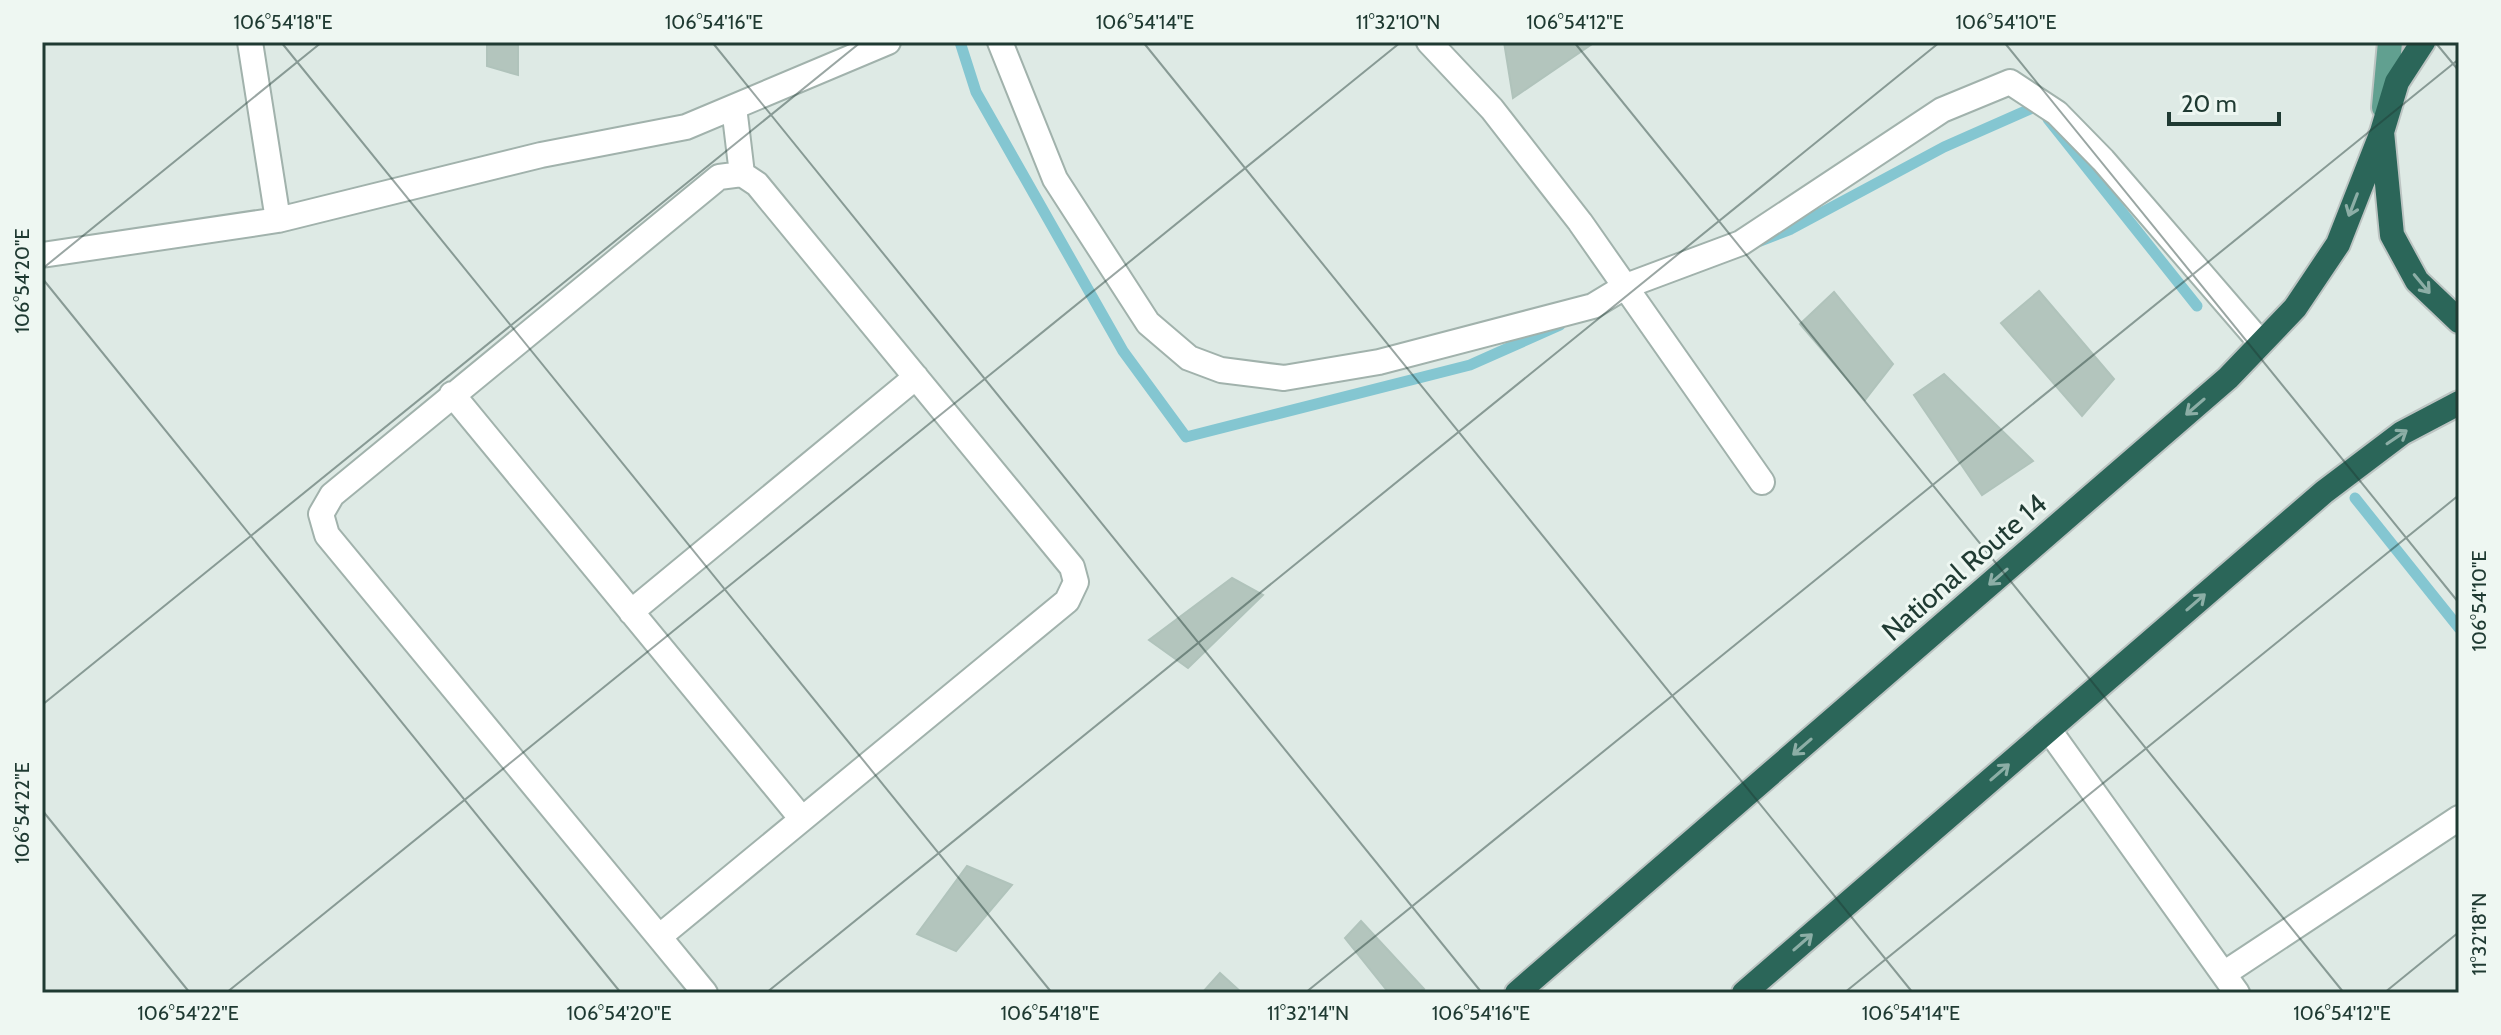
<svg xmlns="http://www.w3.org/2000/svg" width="2501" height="1035" font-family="Cabin,sans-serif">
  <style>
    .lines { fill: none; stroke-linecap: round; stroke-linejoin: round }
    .stream { stroke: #84c6d1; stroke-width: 11 }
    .building { fill: #b3c5bd; stroke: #b0c3bb; stroke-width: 2 }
    .minor-casing { stroke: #a1b2ac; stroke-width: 28 }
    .major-casing { stroke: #bcc4c2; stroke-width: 28 }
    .highway-casing { stroke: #bcc4c2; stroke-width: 28 }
    .minor { stroke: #fff; stroke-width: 24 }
    .major { stroke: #61a090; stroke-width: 24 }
    .highway { stroke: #2b6659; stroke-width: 24 }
    .oneway { stroke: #8caea6 }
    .ticks { fill: none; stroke: #1f3a32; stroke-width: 2; stroke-opacity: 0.45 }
    .labels { text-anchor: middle; stroke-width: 6; stroke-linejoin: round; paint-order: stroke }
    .street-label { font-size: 28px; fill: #1f3a32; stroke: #eef7f2 }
    .neatline { fill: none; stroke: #1f3a32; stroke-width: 3 }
    .ticks-label { font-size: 20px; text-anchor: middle; fill: #1f3a32 }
  </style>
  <rect width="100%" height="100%" fill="#deeae5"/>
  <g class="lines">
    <path class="stream" d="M 960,42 L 976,92 L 1123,351 L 1186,437 L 1470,365 L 1560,325
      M 2048,119 L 2197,306
      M 1760,241 L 1791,229 L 1944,147 L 2037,106
      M 2355,498 L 2459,628"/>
  </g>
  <path class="building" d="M 487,42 L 518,42 L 518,75 L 487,66 Z
    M 1504,42 L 1595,42 L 1513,98 Z
    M 2039,291 L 2114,379 L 2082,416 L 2001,323 Z
    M 1834,292 L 1893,364 L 1865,400 L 1800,324 Z
    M 1944,374 L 2033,461 L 1982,495 L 1914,395 Z
    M 1232,578 L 1263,595 L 1188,668 L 1149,640 Z
    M 967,866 L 1012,885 L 956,951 L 917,934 Z
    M 1361,921 L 1424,989 L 1419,993 L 1389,993 L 1345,938 Z
    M 1220,973 L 1242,993 L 1202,993 Z"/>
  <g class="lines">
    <defs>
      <path id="minor" d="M 250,42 L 278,220
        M 1000,42 L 1055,179 L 1148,323 L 1189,358 L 1221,370 L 1284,378 L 1379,362 L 1593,306 L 1626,286 L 1741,243 L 1942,110 L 2010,82 L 2057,113 L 2103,160 L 2261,343
        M 1429,42 L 1492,109 L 1580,222 L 1762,482
        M 734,107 L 742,174
        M 42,255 L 278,220 L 541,155 L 686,127 L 888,42
        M 452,394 L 802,819
        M 631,612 L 916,377
        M 2049,730 L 2237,993
        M 659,937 L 1067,601 L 1076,582 L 1072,567 L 757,184 L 742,174 L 719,177 L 332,495 L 321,514 L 327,535 L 659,937 L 705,993
        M 2225,973 L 2459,818"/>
      <path id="major" d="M 2384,107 L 2390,42"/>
      <path id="highway" d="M 2423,42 L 2397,82 L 2382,132 L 2392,235 L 2417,281 L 2459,321
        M 1517,993 L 2228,378 L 2295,308 L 2338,244 L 2382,132
        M 1744,993 L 2324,492 L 2402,433 L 2459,403"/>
    </defs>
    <use href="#minor" class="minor-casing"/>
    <use href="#major" class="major-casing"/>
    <use href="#highway" class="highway-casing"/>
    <use href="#minor" class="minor"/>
    <use href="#major" class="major"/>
    <use href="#highway" class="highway"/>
  </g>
  <defs><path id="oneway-shaft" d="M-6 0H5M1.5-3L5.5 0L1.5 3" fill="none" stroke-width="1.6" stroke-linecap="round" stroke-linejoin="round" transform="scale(2)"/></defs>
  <g class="oneway">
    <use href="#oneway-shaft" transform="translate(2353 205) rotate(111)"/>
    <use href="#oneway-shaft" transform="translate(2422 284) rotate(50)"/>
    <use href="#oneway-shaft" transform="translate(2195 407) rotate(139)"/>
    <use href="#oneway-shaft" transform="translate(2397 437) rotate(-34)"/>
    <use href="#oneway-shaft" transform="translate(1998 577) rotate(139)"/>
    <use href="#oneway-shaft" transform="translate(2196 602) rotate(-41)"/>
    <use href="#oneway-shaft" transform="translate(1802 747) rotate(139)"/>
    <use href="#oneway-shaft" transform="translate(2000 772) rotate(-41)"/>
    <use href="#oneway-shaft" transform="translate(1803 942) rotate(-41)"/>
  </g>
  <path class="ticks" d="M 281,42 L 1052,993M 712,42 L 1482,993M 1143,42 L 1913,993M 1574,42 L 2344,993M 2004,42 L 2459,603M 2435,42 L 2459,71M 42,269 L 322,42M 42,278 L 621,993M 42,705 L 861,42M 42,810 L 190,993M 226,993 L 1401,42M 766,993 L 1940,42M 1305,993 L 2459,59M 1844,993 L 2459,495M 2384,993 L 2459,932"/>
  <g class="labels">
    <g class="street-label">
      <text transform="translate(1964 567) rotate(-41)" y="10">National Route 14</text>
    </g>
  </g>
  <rect width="2501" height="1035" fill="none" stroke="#eef7f2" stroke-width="88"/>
  <path d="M2169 112v12h110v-12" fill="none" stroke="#1f3a32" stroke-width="4"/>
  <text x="2181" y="112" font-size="24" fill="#1f3a32" stroke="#eef7f2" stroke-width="6" paint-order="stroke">20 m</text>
  <rect x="44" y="44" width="2413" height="947" class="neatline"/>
  <g class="ticks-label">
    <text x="283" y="29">106°54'18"E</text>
    <text x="714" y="29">106°54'16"E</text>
    <text x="1145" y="29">106°54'14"E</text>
    <text x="1398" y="29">11°32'10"N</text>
    <text x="1575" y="29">106°54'12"E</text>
    <text x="2006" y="29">106°54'10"E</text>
    <text transform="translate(22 281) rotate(-90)" y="7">106°54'20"E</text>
    <text transform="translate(2479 601) rotate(-90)" y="7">106°54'10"E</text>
    <text transform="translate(22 813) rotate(-90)" y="7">106°54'22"E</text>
    <text transform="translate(2479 934) rotate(-90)" y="7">11°32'18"N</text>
    <text x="188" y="1020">106°54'22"E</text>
    <text x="619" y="1020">106°54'20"E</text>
    <text x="1050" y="1020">106°54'18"E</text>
    <text x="1308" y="1020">11°32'14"N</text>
    <text x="1481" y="1020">106°54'16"E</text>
    <text x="1911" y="1020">106°54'14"E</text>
    <text x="2342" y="1020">106°54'12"E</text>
  </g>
</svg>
